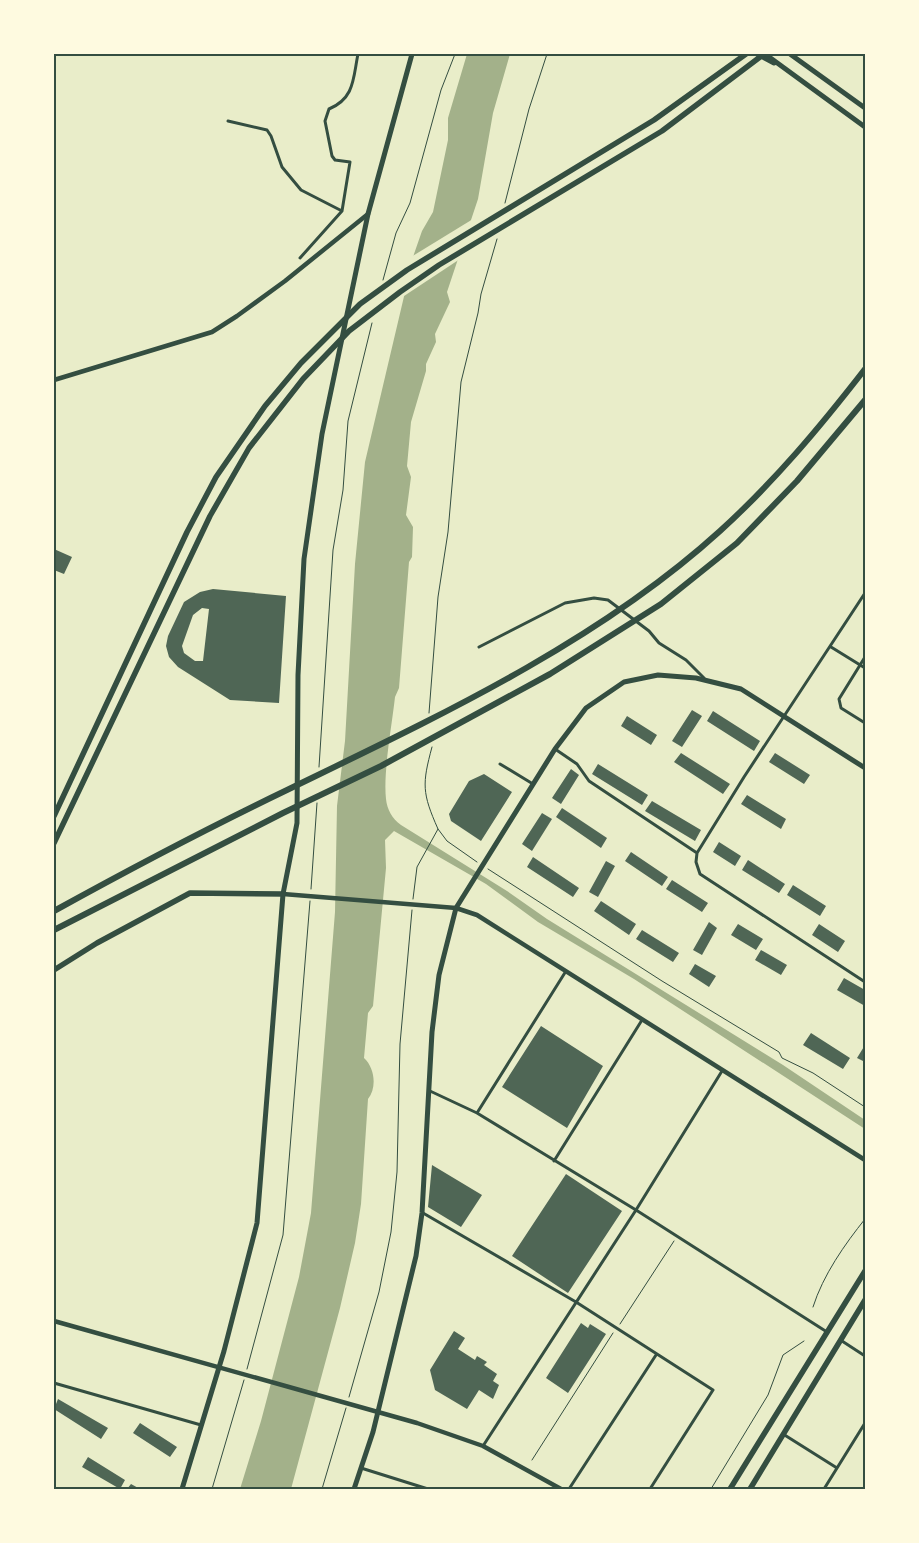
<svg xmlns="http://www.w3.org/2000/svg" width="919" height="1543" font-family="'Fira Sans Condensed',sans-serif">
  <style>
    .water { fill: #a3b18a }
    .pier { fill: #e9edc9 }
    .building { fill: #4f6655; fill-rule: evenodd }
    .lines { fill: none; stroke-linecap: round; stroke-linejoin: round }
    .path { stroke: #344e41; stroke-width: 1 }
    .minor { stroke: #344e41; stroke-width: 3 }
    .tertiary { stroke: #344e41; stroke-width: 4.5 }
    .secondary { stroke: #344e41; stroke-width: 5 }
    .primary { stroke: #344e41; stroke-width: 5.5 }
    .trunk { stroke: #344e41; stroke-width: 5.5 }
    .motorway { stroke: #344e41; stroke-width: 6 }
    .neatline { fill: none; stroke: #344e41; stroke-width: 2 }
  </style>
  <rect width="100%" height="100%" fill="#e9edc9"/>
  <path class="water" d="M 467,54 L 510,54 L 493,113 L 478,199 L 447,292 L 450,302 L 435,334 L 436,342 L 426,364 L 426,371 L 411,422 L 407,466 L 411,477 L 406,515 L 413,527 L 412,557 L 409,562 L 399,688 L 395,697 C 392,725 383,772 386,799 C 387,809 392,819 401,825 L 507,891 L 547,919 L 783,1065 L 865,1120 L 865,1129 L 634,979 L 538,922 L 486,884 L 394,831 L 385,840 L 386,868 L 373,1006 L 368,1013 L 364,1058 C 375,1068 377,1088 368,1099 L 361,1204 L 355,1243 L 340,1308 L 291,1489 L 240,1489 L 261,1421 L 299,1277 L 311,1213 L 335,912 L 337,806 L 345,741 L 355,564 L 365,462 L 414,254 L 422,231 L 433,212 L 448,140 L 448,118 Z"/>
  <path class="pier" d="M 473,219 L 460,259 L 401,298 L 411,257 Z"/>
  <path class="building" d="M 54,549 L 72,557 L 64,574 L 54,570 Z
    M 213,589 L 286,596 L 279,703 L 230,700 L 178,667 L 169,657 L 166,646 L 168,636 L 184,602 L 200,592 ZM 202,608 L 209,609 L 203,661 L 195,661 L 184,653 L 182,646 L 193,615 Z
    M 692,710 L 702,716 L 682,747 L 672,741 Z
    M 713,711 L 760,741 L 754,751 L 707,721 Z
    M 627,716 L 657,735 L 651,745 L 621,726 Z
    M 681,753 L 730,784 L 723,794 L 674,762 Z
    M 775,753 L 810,775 L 804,784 L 769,762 Z
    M 598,764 L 648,795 L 642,805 L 592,774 Z
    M 571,769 L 579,775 L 561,804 L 552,798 Z
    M 484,774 L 512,792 L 481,841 L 451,821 L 449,814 L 469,781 Z
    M 747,795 L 786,819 L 781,829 L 741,804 Z
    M 652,801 L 701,830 L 695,841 L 645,811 Z
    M 562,808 L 607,838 L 601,848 L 556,817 Z
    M 542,813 L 552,819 L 532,851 L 522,844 Z
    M 719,842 L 741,856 L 735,866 L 713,852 Z
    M 631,852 L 668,877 L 662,886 L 625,861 Z
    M 533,857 L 579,888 L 573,897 L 527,867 Z
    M 748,860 L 785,884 L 779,893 L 742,870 Z
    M 606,861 L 615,866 L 598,897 L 589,892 Z
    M 672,880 L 708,903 L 702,912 L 666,889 Z
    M 793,885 L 826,906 L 820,916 L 787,895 Z
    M 601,901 L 636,924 L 629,935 L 594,911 Z
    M 709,922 L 717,928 L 702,955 L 693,950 Z
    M 738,924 L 763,939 L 756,950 L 731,935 Z
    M 819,924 L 845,941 L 838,952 L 812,935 Z
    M 642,930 L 679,953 L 673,962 L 636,939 Z
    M 761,950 L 787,965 L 781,975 L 755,960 Z
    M 695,964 L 716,976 L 709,987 L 689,974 Z
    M 844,978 L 865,990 L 865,1006 L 837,990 Z
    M 541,1026 L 603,1066 L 567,1128 L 502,1087 Z
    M 811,1033 L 850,1058 L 843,1069 L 803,1045 Z
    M 865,1045 L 865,1062 L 857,1058 Z
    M 432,1165 L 482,1195 L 461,1227 L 428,1207 Z
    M 566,1174 L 622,1211 L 568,1293 L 512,1256 Z
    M 581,1323 L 588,1328 L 590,1324 L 606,1334 L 568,1393 L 546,1378 Z
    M 454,1331 L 465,1338 L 458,1349 L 475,1360 L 477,1356 L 487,1362 L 484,1365 L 497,1374 L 493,1381 L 499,1385 L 493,1399 L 479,1390 L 467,1409 L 435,1390 L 430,1370 Z
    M 58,1399 L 108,1428 L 101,1439 L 54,1409 Z
    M 140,1423 L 177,1447 L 170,1457 L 133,1433 Z
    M 88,1457 L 125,1480 L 120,1489 L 82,1467 Z
    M 131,1484 L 140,1489 L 127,1489 Z"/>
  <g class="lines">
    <path class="path" d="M 505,203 L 529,109 L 547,54
      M 383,280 L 396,233 L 410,203 L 441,90 L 455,54
      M 429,713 L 438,597 L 448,532 L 461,382 L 478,313 L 481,294 L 497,239
      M 319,767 L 333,550 L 343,490 L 348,421 L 372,323
      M 438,829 L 447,841 L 477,862
      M 488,869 L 662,981 L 779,1052 L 782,1058 L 813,1073 L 865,1107
      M 311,889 L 317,803
      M 413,899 L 417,867 L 438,829 C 422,793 422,784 432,747
      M 813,1307 C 823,1275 845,1244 865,1219
      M 620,1324 L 674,1241
      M 247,1369 L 283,1235 L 310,901
      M 349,1397 L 379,1292 L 391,1232 L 397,1172 L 400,1044 L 412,910
      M 532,1460 L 613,1333
      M 212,1489 L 244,1380
      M 322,1489 L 346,1408
      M 711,1489 L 768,1395 L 783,1355 L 804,1341"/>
    <path class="minor" d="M 228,121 L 267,130 L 271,136 L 282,167 L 301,190 L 342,211
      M 300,258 L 342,211 L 350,162 L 335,160 L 332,156 L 325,121 L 329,109 C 355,98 353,78 358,54
      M 479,647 L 565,603 L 594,598 L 608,600 L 649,631 L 659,643 L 686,660 L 704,678
      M 831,647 L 865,668
      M 865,657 L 839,699 L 841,708 L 865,723
      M 555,749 L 577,764 L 589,781 L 697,853 L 696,862 L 700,874 L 865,982
      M 500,764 L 533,784
      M 697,853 L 744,777 L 865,593
      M 430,1091 L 477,1113 L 636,1210 L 827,1332
      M 477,1113 L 566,971
      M 554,1161 L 642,1020
      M 423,1213 L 576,1302 L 713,1390 L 650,1489
      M 842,1341 L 865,1356
      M 54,1383 L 201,1425
      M 783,1434 L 837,1468
      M 483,1446 L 636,1210 L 722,1071
      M 361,1468 L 428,1489
      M 569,1489 L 656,1355
      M 824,1489 L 865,1423"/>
    <path class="tertiary" d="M 54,380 L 212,332 L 237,316 L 285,281 L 368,214
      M 283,894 L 456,908 L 477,915 L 865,1160
      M 54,1321 L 417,1423 L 483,1446 L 561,1489"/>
    <path class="secondary" d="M 757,54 L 774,63
      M 765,54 L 865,127
      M 790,54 L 865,108
      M 182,1489 L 224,1351 L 257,1223 L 283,894 L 297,823 L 298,675 L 304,559 L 322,434 L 368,214 L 412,54
      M 354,1489 L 373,1432 L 416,1256 L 422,1213 L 432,1032 L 439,975 L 456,908 L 555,749 L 586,708 L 624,682 L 658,675 L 696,678 L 741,689 L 865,768"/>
    <path class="primary" d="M 730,1489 L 865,1271
      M 750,1489 L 865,1300"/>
    <path class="trunk" d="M 54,816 L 187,532 L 216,477 L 265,406 L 301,363 L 360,304 L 407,270 L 654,120 L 746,54
      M 54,843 L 210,516 L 249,448 L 303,379 L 349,331 L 400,292 L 439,265 L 662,131 L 764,54
      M 54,970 L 97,943 L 190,893 L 283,894"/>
    <path class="motorway" d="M 54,911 C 130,869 208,828 287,790 C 435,718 597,643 720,531 C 774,482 820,427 865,369
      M 54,930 L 283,813 L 381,766 L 550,674 L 661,604 L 737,543 L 797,481 L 865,400"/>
  </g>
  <rect width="919" height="1543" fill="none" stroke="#fefae0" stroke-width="110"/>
  <rect x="55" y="55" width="809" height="1433" class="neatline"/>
</svg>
